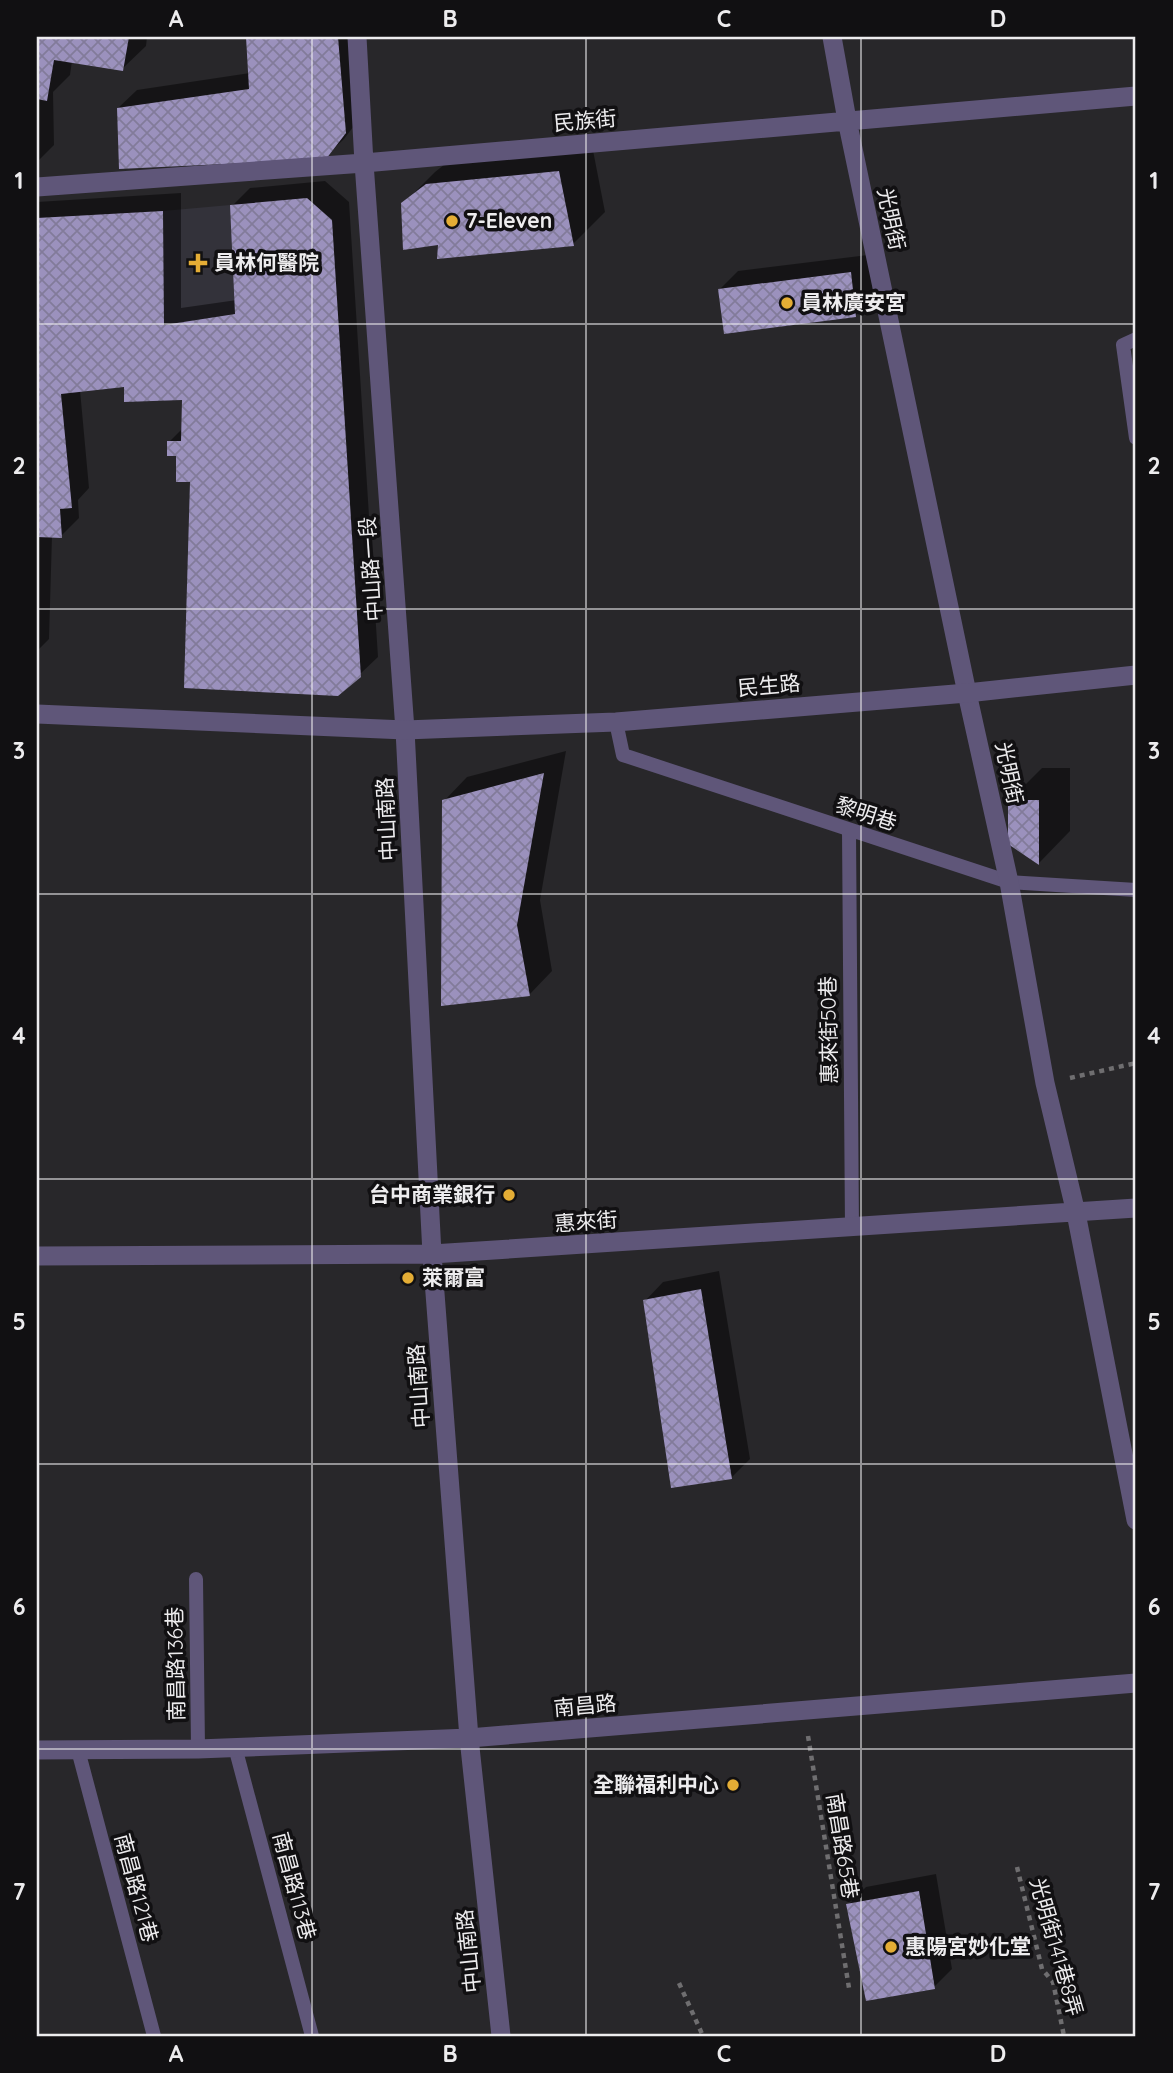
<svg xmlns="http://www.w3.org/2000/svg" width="1173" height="2073" font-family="Quicksand,'Noto Sans TC',sans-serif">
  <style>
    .built { fill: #33323a }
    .shadow { fill: #0007 }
    .building { fill: url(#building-cross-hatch) }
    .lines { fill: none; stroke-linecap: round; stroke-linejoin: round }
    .path { stroke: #6f6e70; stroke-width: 4.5; stroke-dasharray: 5 5; stroke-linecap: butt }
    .service { stroke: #5f5679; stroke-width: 14 }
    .minor { stroke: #5f5679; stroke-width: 19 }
    .tertiary { stroke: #5f5679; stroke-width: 19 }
    .grid { fill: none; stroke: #edecee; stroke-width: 2; stroke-opacity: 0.55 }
    .poi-dot { fill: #e4ad35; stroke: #111012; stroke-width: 2.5 }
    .labels { text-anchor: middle; stroke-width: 7; stroke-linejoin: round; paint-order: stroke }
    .street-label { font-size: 21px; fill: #edecee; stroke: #111012 }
    .poi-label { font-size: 21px; font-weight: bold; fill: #edecee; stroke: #111012; text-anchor: start }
    .neatline { fill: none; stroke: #edecee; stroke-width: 2.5 }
    .grid-label { font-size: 23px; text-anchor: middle; font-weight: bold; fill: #edecee }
  </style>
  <defs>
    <pattern id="building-cross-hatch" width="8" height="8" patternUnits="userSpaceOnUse" patternTransform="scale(1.75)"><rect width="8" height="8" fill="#9b91bd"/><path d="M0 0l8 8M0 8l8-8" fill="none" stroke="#827b9a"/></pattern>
  </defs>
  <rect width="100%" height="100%" fill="#28272a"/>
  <path class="built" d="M 230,205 L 235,314 L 164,325 L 163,211 Z"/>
  <path class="shadow" d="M 37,37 L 147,37 L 146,46 L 122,69 L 72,61 L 70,75 L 53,92 L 54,145 L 37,162 L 37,98 L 39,98 L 37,97 Z
    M 248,37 L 351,37 L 363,114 L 344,139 L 325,157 L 118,108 L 137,90 L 250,73 Z
    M 591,140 L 605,212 L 573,244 L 439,243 L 403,204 L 435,172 L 459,153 Z
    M 325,181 L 349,202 L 378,657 L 359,675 L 192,481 L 169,442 L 183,428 L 183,398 L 126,385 L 80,390 L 89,488 L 78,500 L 79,518 L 61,536 L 52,536 L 49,639 L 37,651 L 37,202 L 181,193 L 181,308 L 237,300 L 232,206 L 250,188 Z
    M 868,255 L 874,297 L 856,315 L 720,289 L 738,271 Z
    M 566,751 L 540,900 L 552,971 L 529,995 L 444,801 L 467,777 Z
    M 1042,768 L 1070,768 L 1070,831 L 1039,863 L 1010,800 Z
    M 719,1271 L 750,1459 L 732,1477 L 645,1301 L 663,1282 Z
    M 936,1874 L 952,1969 L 934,1987 L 848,1905 L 866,1887 Z"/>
  <path class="building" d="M 37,37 L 129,37 L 123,71 L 54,60 L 47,101 L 37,99 Z
    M 246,37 L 338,37 L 346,133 L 326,159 L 119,169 L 117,108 L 249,89 Z
    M 559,171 L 574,246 L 437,259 L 438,245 L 403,250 L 401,203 L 426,184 Z
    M 307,198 L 332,220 L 361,677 L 338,696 L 184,688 L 190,482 L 176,482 L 176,456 L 167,456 L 167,441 L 181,441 L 182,400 L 124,402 L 124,387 L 61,394 L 72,508 L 60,509 L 62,538 L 37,537 L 37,218 L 163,211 L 164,325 L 235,314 L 230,205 Z
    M 851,272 L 856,317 L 724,334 L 718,289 Z
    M 544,773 L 517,925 L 530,996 L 441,1006 L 442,800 Z
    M 1008,800 L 1039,800 L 1039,865 L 1008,844 Z
    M 701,1289 L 732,1479 L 671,1488 L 643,1300 Z
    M 919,1891 L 935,1989 L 866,2001 L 846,1904 Z"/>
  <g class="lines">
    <path class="path" d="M 1070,1078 L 1136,1063
      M 808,1736 L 849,1988
      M 1017,1867 L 1042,1969 L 1053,1982 L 1064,2036
      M 679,1983 L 703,2036"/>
    <path class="service" d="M 1136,339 L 1123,345 L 1136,438
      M 616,722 L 623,755 L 1009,882 L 1136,890
      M 849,831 L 852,1228
      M 196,1579 L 198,1749
      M 235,1747 L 312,2036
      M 78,1750 L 154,2036"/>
    <path class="minor" d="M 357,37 L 364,163 L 405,730 L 432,1254 L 469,1738 L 501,2036
      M 832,37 L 847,120 L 967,693 L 1009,882 L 1045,1083 L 1076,1213 L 1136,1520
      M 37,187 L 364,163 L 1136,96
      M 37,1256 L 432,1254 L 1136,1208
      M 37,1750 L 198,1749 L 469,1738 L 1136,1683"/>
    <path class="tertiary" d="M 37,714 L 405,730 L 616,722 L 967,693 L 1136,675"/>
  </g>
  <path class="grid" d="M 312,37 L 312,2036M 586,37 L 586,2036M 861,37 L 861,2036M 37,324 L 1136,324M 37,609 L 1136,609M 37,894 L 1136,894M 37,1179 L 1136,1179M 37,1464 L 1136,1464M 37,1749 L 1136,1749"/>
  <g class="poi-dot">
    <circle cx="452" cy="221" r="7"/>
    <path d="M194.5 252.5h7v7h7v7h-7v7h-7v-7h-7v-7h7z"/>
    <circle cx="787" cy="303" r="7"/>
    <circle cx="509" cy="1195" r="7"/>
    <circle cx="408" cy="1278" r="7"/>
    <circle cx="733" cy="1785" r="7"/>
    <circle cx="891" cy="1947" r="7"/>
  </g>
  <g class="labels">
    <g class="street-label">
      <text transform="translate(585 121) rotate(-5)" y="7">民族街</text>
      <text transform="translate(891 219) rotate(78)" y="7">光明街</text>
      <text transform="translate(371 569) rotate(-94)" y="7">中山路一段</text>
      <text transform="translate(769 686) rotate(-5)" y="7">民生路</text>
      <text transform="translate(1009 773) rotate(78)" y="7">光明街</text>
      <text transform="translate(866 814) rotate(18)" y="7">黎明巷</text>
      <text transform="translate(387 819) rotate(-93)" y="7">中山南路</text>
      <text transform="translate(829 1030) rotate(-91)" y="7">惠來街50巷</text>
      <text transform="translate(586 1222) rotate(-4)" y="7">惠來街</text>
      <text transform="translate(419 1386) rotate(-94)" y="7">中山南路</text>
      <text transform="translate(176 1664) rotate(-91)" y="7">南昌路136巷</text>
      <text transform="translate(585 1706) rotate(-5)" y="7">南昌路</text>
      <text transform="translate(842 1846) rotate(81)" y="7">南昌路65巷</text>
      <text transform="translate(294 1886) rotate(75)" y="7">南昌路113巷</text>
      <text transform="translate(136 1888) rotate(75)" y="7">南昌路121巷</text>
      <text transform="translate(1056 1947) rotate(74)" y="7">光明街141巷8弄</text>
      <text transform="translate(469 1951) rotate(-96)" y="7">中山南路</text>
    </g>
    <g class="poi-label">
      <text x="466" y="228">7-Eleven</text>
      <text x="214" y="270">員林何醫院</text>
      <text x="801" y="310">員林廣安宮</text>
      <text x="495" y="1202" text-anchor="end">台中商業銀行</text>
      <text x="422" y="1285">萊爾富</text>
      <text x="719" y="1792" text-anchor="end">全聯福利中心</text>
      <text x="905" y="1954">惠陽宮妙化堂</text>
    </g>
  </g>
  <rect width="1173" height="2073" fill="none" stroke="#111012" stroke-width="77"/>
  <rect x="38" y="38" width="1096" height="1997" class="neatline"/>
  <g class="grid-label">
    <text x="176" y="27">A</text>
    <text x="450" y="27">B</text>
    <text x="724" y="27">C</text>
    <text x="998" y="27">D</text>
    <text x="19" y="189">1</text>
    <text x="1154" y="189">1</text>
    <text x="19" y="474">2</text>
    <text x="1154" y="474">2</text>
    <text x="19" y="759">3</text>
    <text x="1154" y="759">3</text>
    <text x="19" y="1044">4</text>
    <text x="1154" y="1044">4</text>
    <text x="19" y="1330">5</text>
    <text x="1154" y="1330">5</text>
    <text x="19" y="1615">6</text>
    <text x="1154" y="1615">6</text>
    <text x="19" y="1900">7</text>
    <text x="1154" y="1900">7</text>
    <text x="176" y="2062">A</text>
    <text x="450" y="2062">B</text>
    <text x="724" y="2062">C</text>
    <text x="998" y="2062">D</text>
  </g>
</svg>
